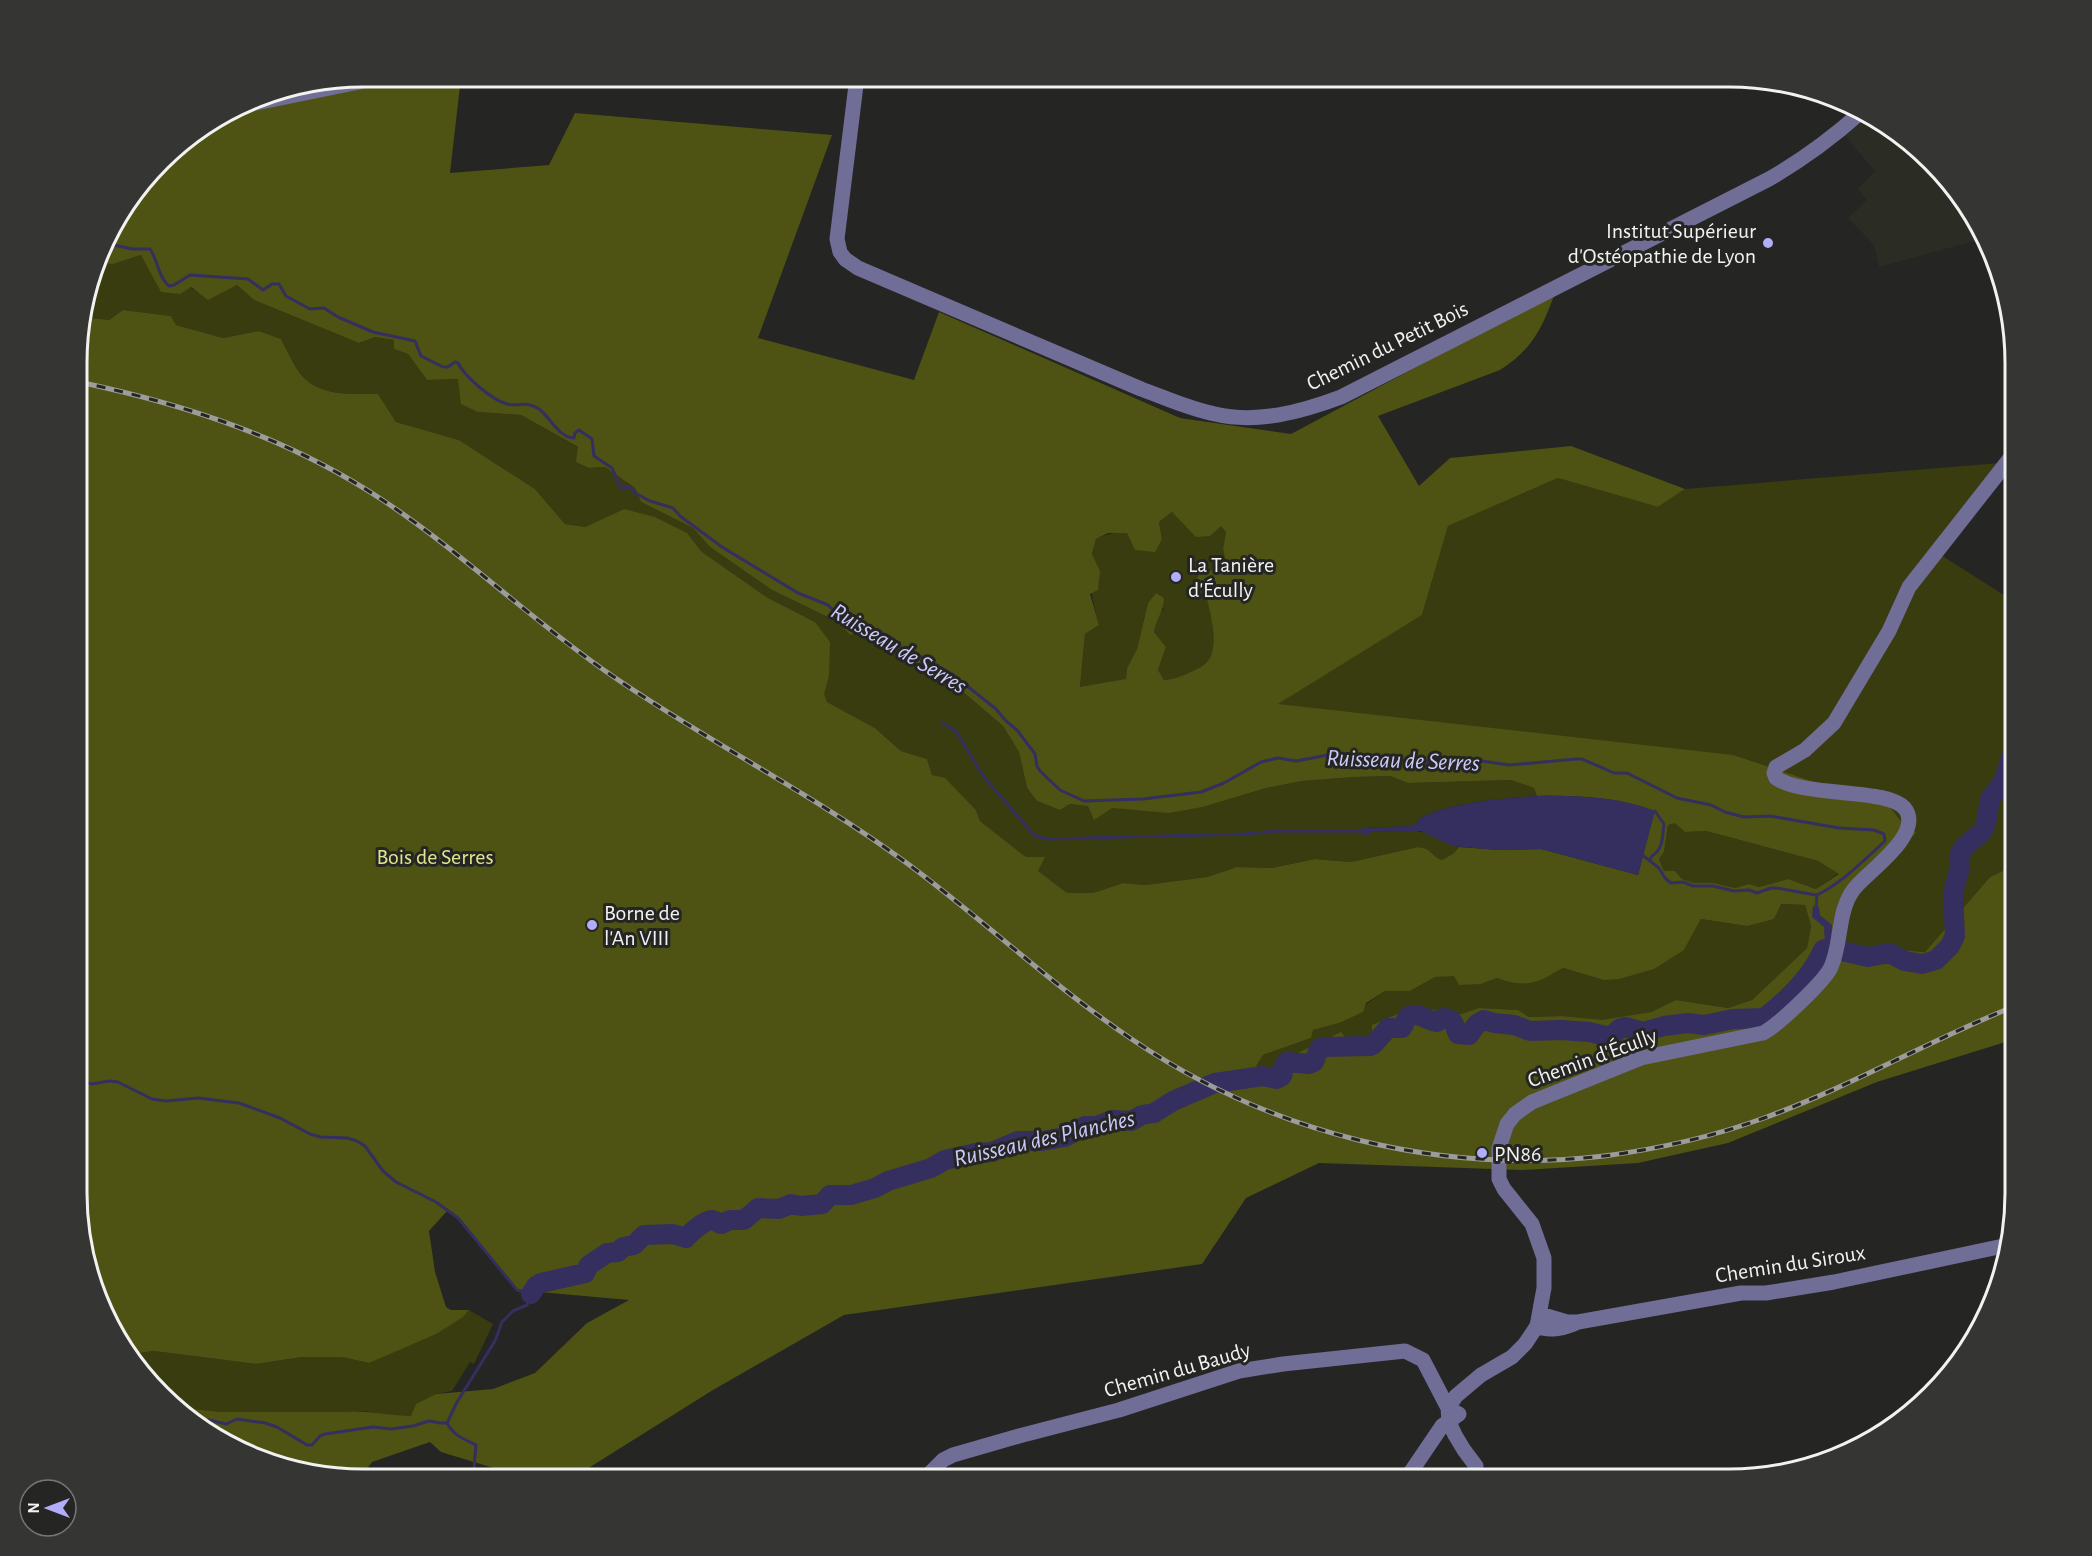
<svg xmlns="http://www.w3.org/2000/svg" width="2092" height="1556" font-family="'Alegreya Sans',sans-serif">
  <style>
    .built { fill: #2b2c24 }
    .green { fill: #393c0f }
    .forest { fill: #4e5212; fill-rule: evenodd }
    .water { fill: #352f60 }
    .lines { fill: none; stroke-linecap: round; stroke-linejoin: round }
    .stream { stroke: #352f60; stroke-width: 3 }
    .river { stroke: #352f60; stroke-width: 20 }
    .minor { stroke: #706d97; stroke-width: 15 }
    .rail-casing { stroke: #9c9c9b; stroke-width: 5 }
    .rail { stroke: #252523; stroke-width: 3; stroke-dasharray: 9; stroke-linecap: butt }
    .poi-dot { fill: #b2adf9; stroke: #252523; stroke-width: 2 }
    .labels { text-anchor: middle; stroke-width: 6; stroke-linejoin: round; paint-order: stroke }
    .poi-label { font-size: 22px; fill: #f2f2f1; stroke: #252523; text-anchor: start }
    .street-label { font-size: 22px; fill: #f2f2f1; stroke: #252523 }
    .park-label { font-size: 22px; fill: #dfe68d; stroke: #252523 }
    .water-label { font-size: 24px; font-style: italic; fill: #cccafb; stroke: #252523 }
    .rim { fill: none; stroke: #f2f2f1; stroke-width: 3 }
  </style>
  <rect width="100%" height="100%" fill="#252523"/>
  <path class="built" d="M 1866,116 L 1904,136 L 1986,238 L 1879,267 L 1874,245 L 1848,218 L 1867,200 L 1858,189 L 1875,171 L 1845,136 Z"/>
  <path class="green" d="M 141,255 L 208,299 L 237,285 L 254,300 L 359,343 L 375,337 L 394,340 L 394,349 L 408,354 L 427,380 L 458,379 L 478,412 L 521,415 L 579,448 L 577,462 L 589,468 L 605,467 L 635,488 L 641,502 L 693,528 L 710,547 L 772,590 L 838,622 L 850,635 L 868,630 L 899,655 L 935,674 L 947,687 L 962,691 L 1003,726 L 1019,752 L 1027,788 L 1037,801 L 1060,810 L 1070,804 L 1169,812 L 1203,807 L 1266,788 L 1302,781 L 1355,777 L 1390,776 L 1408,783 L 1511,780 L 1534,788 L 1537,796 C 1498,799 1454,802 1420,818 L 1418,822 L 1412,826 L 1364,828 L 1365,835 L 1372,832 C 1388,832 1415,828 1429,834 C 1440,838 1448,845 1459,847 L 1454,853 L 1442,860 C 1431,856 1433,849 1418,847 L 1351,862 L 1315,859 L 1272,868 L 1237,867 L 1207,877 L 1145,885 L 1123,883 L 1093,893 L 1067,893 L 1037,871 L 1044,858 L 1026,857 L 980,821 L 976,810 L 945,779 L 932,775 L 927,759 L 901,751 L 875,728 L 827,702 L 823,694 L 829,676 L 815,622 L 768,598 L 702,552 L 687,533 L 624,509 L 585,527 L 565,524 L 535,489 L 459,440 L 396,422 L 378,394 C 350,394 317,397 299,372 C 292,362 287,350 281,339 L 259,331 L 223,338 L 176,325 L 171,316 L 123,310 L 109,320 L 82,317 L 98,263 L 113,264 Z
    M 2000,463 L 1941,555 L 2015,602 L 2015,865 L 1990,877 L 1925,952 L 1842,947 L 1854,897 L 1900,820 L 1890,807 L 1277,704 L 1422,615 L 1448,526 L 1558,478 L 1658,507 L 1685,489 Z
    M 1172,512 L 1222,525 L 1226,532 L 1223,549 L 1228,566 C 1218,566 1211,572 1201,572 C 1205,593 1223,646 1207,663 C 1204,666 1198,668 1195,670 C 1185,676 1176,679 1164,680 L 1158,670 L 1166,647 L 1154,632 L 1156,619 L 1164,608 L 1148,603 L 1137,649 L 1127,668 L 1126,680 L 1080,688 L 1085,634 L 1099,625 C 1090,593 1087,572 1096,539 C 1119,527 1138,535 1162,539 L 1159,522 Z
    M 1675,822 L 1685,832 L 1706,831 L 1818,861 L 1839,873 L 1816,889 L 1788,879 L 1759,887 L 1749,884 L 1735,888 L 1714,883 L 1694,883 L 1682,879 L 1675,871 L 1664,871 L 1659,859 L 1664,852 L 1668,825 Z
    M 1781,904 L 1805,905 L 1811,926 L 1807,948 L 1752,1000 L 1728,1008 L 1676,1000 L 1651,1012 L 1602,1021 L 1562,1016 L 1529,1017 L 1518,1010 L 1479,1008 L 1461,1014 L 1414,1007 L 1372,1036 L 1361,1041 L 1348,1041 L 1283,1060 L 1275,1070 L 1265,1070 L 1255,1066 L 1263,1055 L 1311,1038 L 1312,1030 L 1339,1023 L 1385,991 L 1410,991 L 1435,977 L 1454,975 L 1481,984 L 1497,978 C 1526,989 1538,983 1563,968 L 1604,980 L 1684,950 L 1701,919 L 1747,926 Z
    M 469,1310 L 493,1324 L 474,1364 L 470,1362 L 452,1391 L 436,1394 L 411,1416 L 394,1416 L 364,1411 L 347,1412 L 222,1412 L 193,1409 L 180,1410 L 131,1354 L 154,1351 L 256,1364 L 302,1357 L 342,1357 L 369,1363 L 462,1317 Z"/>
  <path class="forest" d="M 384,77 L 461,77 L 450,173 L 549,165 L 575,113 L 832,135 L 758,338 L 914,380 L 939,312 L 1180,418 L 1291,434 L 1555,293 C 1542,328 1533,349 1500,370 L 1378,416 L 1419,486 L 1450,458 L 1571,446 L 1685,489 L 1658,507 L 1558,478 L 1448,526 L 1422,615 L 1278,704 L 1733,755 L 1890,807 L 1900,820 L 1916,833 L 1854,897 L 1843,946 L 1925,952 L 1990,877 L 2015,865 L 2015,1039 L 1877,1082 L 1728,1143 L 1638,1163 L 1522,1170 L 1319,1163 L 1246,1198 L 1202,1264 L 844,1315 L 713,1390 L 571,1479 L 530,1479 L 441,1452 L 430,1442 L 372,1462 L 360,1479 L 345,1479 L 271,1464 L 188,1420 L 180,1410 L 193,1409 L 222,1412 L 347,1412 C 369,1410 389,1416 411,1416 L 416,1404 L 436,1394 L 493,1389 L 535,1373 L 587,1323 L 629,1300 L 517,1290 L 466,1227 L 448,1210 L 429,1231 L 435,1272 L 446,1307 L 451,1310 L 469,1310 L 463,1317 L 436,1334 L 369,1363 L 342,1357 L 302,1357 L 256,1364 L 154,1351 L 131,1354 L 115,1336 L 79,1230 L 79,326 L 82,317 L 109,320 L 123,310 L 171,316 L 176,325 L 223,338 L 259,331 L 281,339 C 287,350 292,362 299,372 C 317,397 350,394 378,394 L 396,422 L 459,440 L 535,489 L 565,524 L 585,527 L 624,509 L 655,517 L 687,533 L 702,552 L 768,598 L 815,622 L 830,642 L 829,676 L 824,694 L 827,702 L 875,728 L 901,751 L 927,759 L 932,775 L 945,778 L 976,810 L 980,821 L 1026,857 L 1045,857 L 1038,871 L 1067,893 L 1093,893 L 1123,883 L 1145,885 L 1207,877 L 1237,867 L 1272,868 L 1315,859 L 1351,862 L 1418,847 C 1433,849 1431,856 1442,860 L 1454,853 L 1459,847 L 1499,850 L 1541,849 L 1638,875 L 1654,811 C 1619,797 1575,795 1537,796 L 1534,788 L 1511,780 L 1408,783 L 1390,776 L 1355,777 L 1302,781 L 1266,788 L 1203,807 L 1169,813 L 1112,808 L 1094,820 L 1088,806 L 1070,804 L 1060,810 L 1037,801 L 1027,788 L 1019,752 L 1003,726 L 962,691 L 947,687 L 935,674 L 899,655 L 869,630 L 850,635 L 838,622 L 772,590 L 710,547 L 693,528 L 641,502 L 635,488 L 605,467 L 589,468 L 576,462 L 578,447 L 521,415 L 478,412 L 461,404 L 458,379 L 427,380 L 408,354 L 394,349 L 394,340 L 375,337 L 359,343 L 254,300 L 237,285 L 208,300 L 191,287 L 180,294 L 161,292 L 141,255 L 113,264 L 98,263 L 106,236 L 174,148 L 241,106 ZM 1172,512 L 1196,537 L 1210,536 L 1221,526 L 1226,532 L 1223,549 L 1227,566 C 1218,567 1211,572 1201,572 L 1197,578 L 1198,588 L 1204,588 C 1209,607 1221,647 1207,662 C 1205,665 1199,668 1195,670 C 1185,675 1176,679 1164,680 L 1158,670 L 1166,647 L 1154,632 C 1156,618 1164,612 1164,598 L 1156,593 L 1148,603 L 1137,649 L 1127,668 L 1126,679 L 1080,687 L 1085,634 L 1099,625 L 1090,594 L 1098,590 L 1100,571 L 1092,554 L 1096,539 L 1108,533 L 1127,533 L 1135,550 L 1155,552 L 1162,539 L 1159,522 ZM 1675,823 L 1685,832 L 1706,831 L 1818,861 L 1839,874 L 1816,889 L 1788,879 L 1759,887 L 1749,884 L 1735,888 L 1714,883 L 1694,883 L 1682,879 L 1675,871 L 1664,871 L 1659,859 L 1664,852 L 1668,825 ZM 1781,904 L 1805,905 L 1811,926 L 1807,948 L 1752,1000 L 1728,1008 L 1676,1000 L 1651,1012 L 1602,1020 L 1562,1016 L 1529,1017 L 1518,1010 L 1479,1008 L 1461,1014 L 1414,1007 L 1372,1025 L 1372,1036 L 1361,1041 L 1348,1041 L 1341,1032 L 1283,1060 L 1275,1070 L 1265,1070 L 1256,1066 L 1263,1055 L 1311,1038 L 1313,1030 L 1339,1023 L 1363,1012 L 1366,1003 L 1385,991 L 1410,991 L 1435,977 L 1454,976 L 1459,985 L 1481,984 L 1497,978 C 1526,989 1538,983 1563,968 L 1604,980 L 1619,979 L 1654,969 L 1684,950 L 1701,919 L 1747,926 L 1774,919 Z"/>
  <path class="water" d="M 1537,796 C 1575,795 1619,797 1655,811 L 1638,875 L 1541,849 L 1499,850 L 1452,846 L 1421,831 L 1372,832 L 1363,836 L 1361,831 L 1363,828 L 1412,826 L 1418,822 L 1420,818 C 1454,802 1498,799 1537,796 Z
    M 1813,906 L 1819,907 L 1820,915 L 1832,925 L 1831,943 L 1825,945 L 1824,927 L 1812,917 Z"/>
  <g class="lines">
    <path class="stream" d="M 104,243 L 132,249 L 150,249 C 158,260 158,277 169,286 L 174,285 L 190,275 L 248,279 L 263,290 L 272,284 L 279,284 L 286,296 L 310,309 L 324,308 L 338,317 L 373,332 L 415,341 L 421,356 L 443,367 L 448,367 L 455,362 L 458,363 C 465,377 492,400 507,404 C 521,407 524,400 539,409 C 551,418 558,437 574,438 L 575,433 L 579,430 L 592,439 L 594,456 L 612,468 L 621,488 L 629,487 L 637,494 L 650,501 L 673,508 L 680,516 L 722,547 L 798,593 L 828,605 L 841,618 L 850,621 L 857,620 L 892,638 L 902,649 L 909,650 L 952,674 L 996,709 L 1006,721 L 1017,730 L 1035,754 L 1037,766 L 1040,771 L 1060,790 L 1084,801 L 1143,799 L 1201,792 L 1224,783 L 1261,762 L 1278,758 L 1296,761 L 1328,755 L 1343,758 L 1379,756 L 1420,763 L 1439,760 L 1457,766 L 1475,760 L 1509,765 L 1576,759 L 1582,759 L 1614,773 L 1627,773 L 1677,798 L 1711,805 L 1725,812 L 1744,817 L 1770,816 L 1839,828 L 1874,830 L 1884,834 L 1885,841 C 1864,860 1843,882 1817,895 L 1816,909
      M 942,723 L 955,730 L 984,777 L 1034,835 L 1047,839 L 1244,834 L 1276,831 L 1365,831
      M 1641,854 L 1659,868 L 1665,878 L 1671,883 L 1683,882 L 1693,886 L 1713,886 L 1734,891 L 1749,890 L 1757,893 L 1771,888 L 1776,888 L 1816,895
      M 1650,860 L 1652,856 C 1664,848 1662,837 1664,824 L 1655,811
      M 1828,940 L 1828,948
      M 79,1081 L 92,1084 L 109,1081 L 118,1082 L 152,1099 L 166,1101 L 198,1098 L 239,1103 L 280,1118 L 310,1134 L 321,1137 L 347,1138 L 357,1141 L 365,1146 L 383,1171 L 396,1182 L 436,1202 L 458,1218 L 517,1290 L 531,1294 L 527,1305 L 513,1311 L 502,1322 L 495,1341 L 457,1402 L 447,1423
      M 447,1423 C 454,1436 464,1439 476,1445 L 473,1479
      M 197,1425 L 209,1420 L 226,1424 L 237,1419 L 265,1423 L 277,1427 L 307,1445 L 312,1445 L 320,1436 L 325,1434 L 373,1427 L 391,1429 L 413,1426 L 429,1421 L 440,1423 L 447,1423"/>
    <path class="river" d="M 531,1294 L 536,1286 L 541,1283 L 585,1273 L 589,1265 L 607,1253 L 618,1252 L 623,1247 L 634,1245 L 644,1235 L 673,1234 L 686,1238 C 690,1233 706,1219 712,1220 C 715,1220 718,1223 721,1224 L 730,1220 L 744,1220 L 758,1208 L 779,1209 L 791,1204 L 801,1206 L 822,1204 L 830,1195 L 851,1195 L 875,1188 L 888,1181 L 931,1168 L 945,1160 L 976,1153 L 992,1152 L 1018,1141 L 1042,1141 L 1065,1137 L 1085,1126 L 1097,1126 L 1112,1120 L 1131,1121 L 1142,1115 L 1154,1113 L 1173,1101 L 1215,1083 L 1263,1076 L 1277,1079 L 1282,1076 L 1284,1066 L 1287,1062 L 1309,1064 L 1314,1062 L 1319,1049 L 1323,1047 L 1370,1046 L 1374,1044 L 1388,1028 L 1402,1028 C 1404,1025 1405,1021 1407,1018 C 1414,1009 1428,1021 1437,1022 L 1443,1018 C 1455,1018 1454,1026 1458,1034 L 1469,1035 L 1477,1024 L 1484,1020 L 1494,1023 L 1514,1025 L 1530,1031 L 1561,1030 L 1589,1032 L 1611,1037 L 1619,1029 L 1625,1027 L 1643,1032 L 1664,1026 L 1688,1023 L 1704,1025 L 1733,1019 L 1764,1018 C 1786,1001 1812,976 1823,950 L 1828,948 L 1868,957 L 1889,953 L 1905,961 L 1922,964 L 1936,960 L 1950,946 L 1955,936 L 1953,893 L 1960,867 L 1960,854 L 1964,847 L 1982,832 L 1986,824 L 1990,799 L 2003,782 L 2015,746"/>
    <path class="minor" d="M 857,77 L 837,239 L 840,252 L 845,259 L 858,268 L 1141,389 C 1166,398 1189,409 1215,414 C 1257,424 1301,412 1341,397 L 1769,179 C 1802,160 1832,138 1860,113
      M 241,106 L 384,77
      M 1578,1322 L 1741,1293 L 1766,1293 L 1834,1282 L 2008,1245
      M 1537,1326 C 1549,1332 1566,1328 1578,1322 L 1567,1322 L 1540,1314
      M 1476,1466 L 1464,1450 L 1455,1435 L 1449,1422 L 1448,1408 L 1456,1396 L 1481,1375 L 1512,1357 L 1525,1344 L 1537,1326 L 1544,1288 L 1544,1258 L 1532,1224 L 1504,1189 L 1499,1179 L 1499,1148 L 1507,1124 L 1515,1114 L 1532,1102 L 1641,1058 L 1763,1033 C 1777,1026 1825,981 1831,967 C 1842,943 1837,911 1854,889 C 1867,872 1922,836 1906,810 C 1891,787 1805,798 1776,778 L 1774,773 L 1776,767 L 1805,750 L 1834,723 L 1889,631 L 1909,587 L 2015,452
      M 924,1479 L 943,1460 L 953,1455 L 1019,1436 L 1119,1410 L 1239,1371 L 1283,1364 L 1405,1351 L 1423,1360 L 1448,1408 L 1459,1414 L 1442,1426 L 1406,1479"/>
    <defs>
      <path id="rail" d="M 79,382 C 188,405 291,439 384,501 C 464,554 532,621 611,675 C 708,742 813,794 908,864 C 985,921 1054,987 1133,1040 C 1270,1133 1439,1175 1604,1156 C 1658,1149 1712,1137 1764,1118 C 1850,1087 1930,1040 2015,1006"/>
    </defs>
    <use href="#rail" class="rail-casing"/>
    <use href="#rail" class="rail"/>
  </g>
  <g class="poi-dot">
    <circle cx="1768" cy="243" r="6"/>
    <circle cx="1176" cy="577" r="6"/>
    <circle cx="592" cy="925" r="6"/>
    <circle cx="1482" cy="1153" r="6"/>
  </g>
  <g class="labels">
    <g class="poi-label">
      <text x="1756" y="238" text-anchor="end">Institut Supérieur<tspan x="1756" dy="25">d'Ostéopathie de Lyon</tspan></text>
      <text x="1188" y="572">La Tanière<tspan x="1188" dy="25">d'Écully</tspan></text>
      <text x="604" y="920">Borne de<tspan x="604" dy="25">l'An VIII</tspan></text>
      <text x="1494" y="1161">PN86</text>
    </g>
    <g class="street-label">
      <text transform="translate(1387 345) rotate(-26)" y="8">Chemin du Petit Bois</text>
      <text transform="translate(1592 1057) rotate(-20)" y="8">Chemin d'Écully</text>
      <text transform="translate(1790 1263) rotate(-9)" y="8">Chemin du Siroux</text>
      <text transform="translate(1177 1369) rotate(-16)" y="8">Chemin du Baudy</text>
    </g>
    <g class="park-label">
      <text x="435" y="864">Bois de Serres</text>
    </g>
    <g class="water-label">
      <text transform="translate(899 648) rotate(31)" y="8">Ruisseau de Serres</text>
      <text transform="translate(1403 760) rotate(2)" y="8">Ruisseau de Serres</text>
      <text transform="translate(1044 1138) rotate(-13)" y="8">Ruisseau des Planches</text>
    </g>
  </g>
  <path d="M0 0H2092V1556H0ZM363 87H1729A276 276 0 0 1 2005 363V1193A276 276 0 0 1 1729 1469H363A276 276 0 0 1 87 1193V363A276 276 0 0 1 363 87Z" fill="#353533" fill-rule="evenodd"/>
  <path class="rim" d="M363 87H1729A276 276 0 0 1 2005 363V1193A276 276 0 0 1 1729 1469H363A276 276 0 0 1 87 1193V363A276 276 0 0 1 363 87Z"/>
  <g transform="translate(48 1508) rotate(270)"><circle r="28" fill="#252523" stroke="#777775" stroke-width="1.5"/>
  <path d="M0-4.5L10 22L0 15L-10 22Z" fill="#b2adf9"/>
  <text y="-9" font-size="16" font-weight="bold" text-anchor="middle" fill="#f2f2f1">N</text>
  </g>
</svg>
